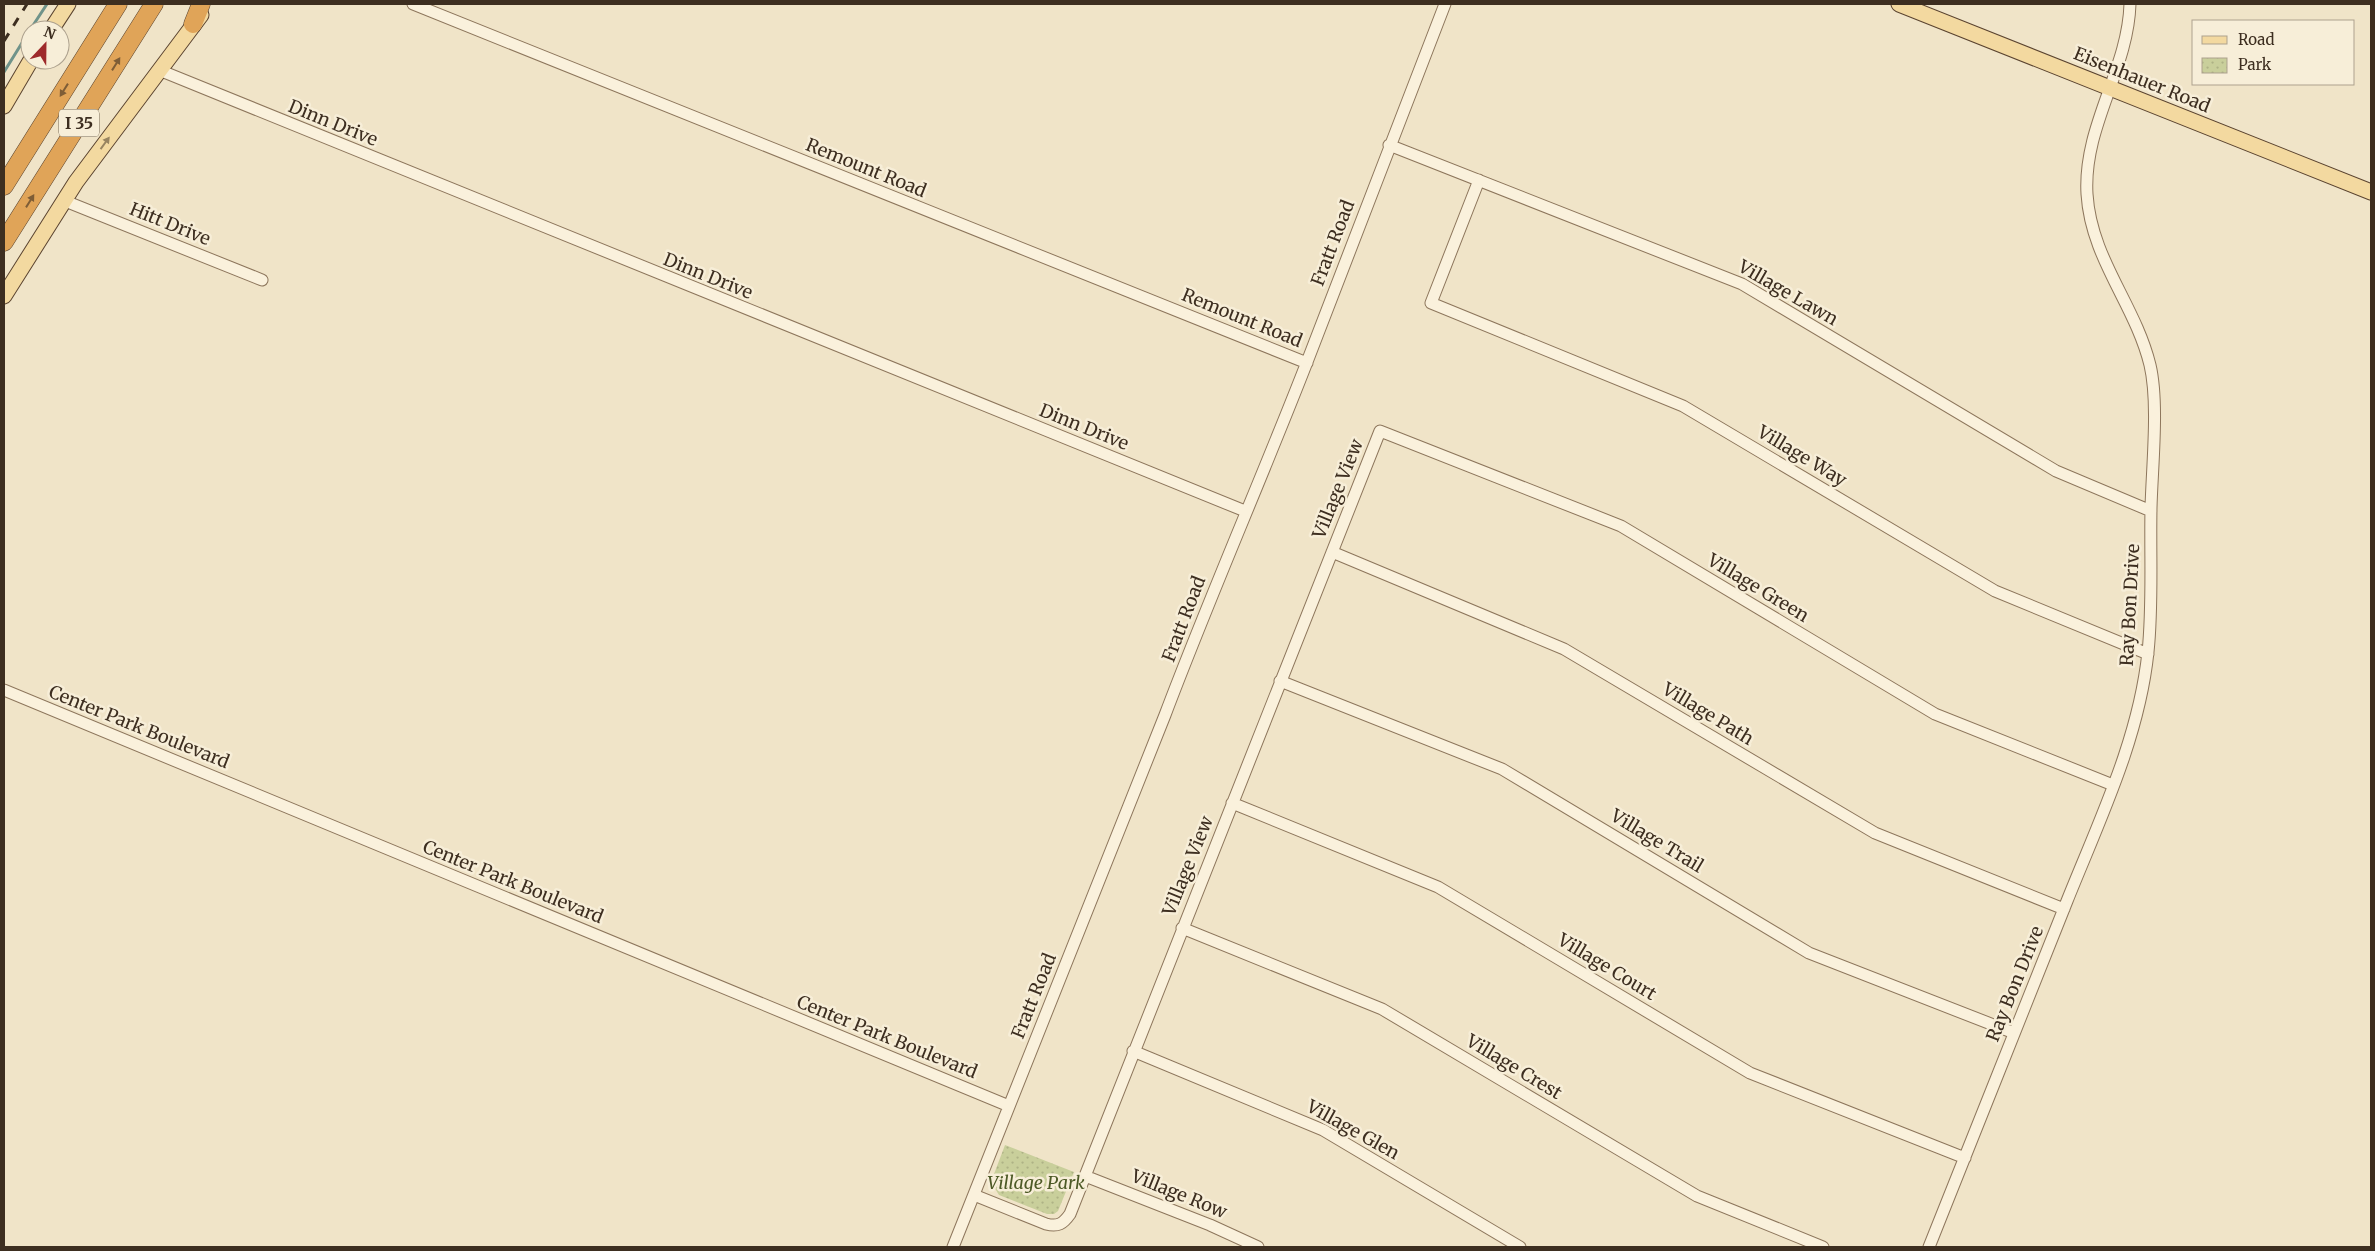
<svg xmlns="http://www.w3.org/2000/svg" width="2375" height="1251" font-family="Merriweather,serif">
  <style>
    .park { fill: url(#park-dots) }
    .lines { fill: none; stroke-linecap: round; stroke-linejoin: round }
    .stream { stroke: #6f938a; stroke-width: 3 }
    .minor-casing { stroke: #8d765c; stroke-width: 13 }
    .major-casing { stroke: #5b4430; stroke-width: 17 }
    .highway-casing { stroke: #5b4430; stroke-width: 19 }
    .minor { stroke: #faf1dc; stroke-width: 11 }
    .major { stroke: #f3d9a0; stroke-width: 15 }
    .highway { stroke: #e0a458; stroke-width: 18 }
    .rail { stroke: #3d2e20; stroke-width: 3; stroke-dasharray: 9 9; stroke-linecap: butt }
    .oneway { fill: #7e5d36 }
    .oneway2 { fill: #988460 }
    .labels { text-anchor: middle; stroke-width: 5; stroke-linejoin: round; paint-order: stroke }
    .shield { fill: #f7eed8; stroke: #756857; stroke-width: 1 }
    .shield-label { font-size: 16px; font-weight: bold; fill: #3d2e20 }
    .street-label { font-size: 18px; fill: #3d2e20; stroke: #f7eed8 }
    .park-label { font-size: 18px; font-style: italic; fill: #4d5a26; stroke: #f7eed8 }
  </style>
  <defs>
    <pattern id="park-dots" width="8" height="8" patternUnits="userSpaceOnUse" patternTransform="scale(1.25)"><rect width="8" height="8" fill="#c9cf9b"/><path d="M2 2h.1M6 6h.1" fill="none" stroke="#aeb285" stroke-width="1.8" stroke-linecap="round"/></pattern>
  </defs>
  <rect width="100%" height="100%" fill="#f0e4c8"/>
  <path class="park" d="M 1005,1145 L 1074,1172 L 1058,1211 L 1054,1214 L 1047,1214 L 999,1195 L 991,1182 Z"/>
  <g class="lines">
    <path class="stream" d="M 30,30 L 47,4
      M 4,72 L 30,30"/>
    <defs>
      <path id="minor" d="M 413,4 L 1307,363
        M 159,70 L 1245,511
        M 1389,145 L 1742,284 L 2056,471 L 2151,511
        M 1479,180 L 1431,303 L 1683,406 L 1995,591 L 2148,654
        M 65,201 L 262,280
        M 1332,552 L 1564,649 L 1875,833 L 2064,909
        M 1280,681 L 1502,769 L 1809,953 L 2014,1033
        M 4,690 L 1009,1106
        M 1232,803 L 1438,887 L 1750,1073 L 1965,1158
        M 1182,928 L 1382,1009 L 1697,1196 L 1823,1247
        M 1133,1051 L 1323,1130 L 1520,1247
        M 1085,1176 L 1210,1225 L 1258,1247
        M 974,1195 L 1046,1224 C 1058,1227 1063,1224 1070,1214 L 1380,431 L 1621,526 L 1935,714 L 2113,785
        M 953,1247 L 1165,715 C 1210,596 1261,480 1307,362 C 1354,243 1398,123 1445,4
        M 1929,1247 C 1975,1132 2021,1016 2067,901 C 2099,821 2139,739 2148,652 C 2153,605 2150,556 2151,508 C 2152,467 2159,403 2150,365 C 2135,304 2091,259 2087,194 C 2083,126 2128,70 2130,4"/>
      <path id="major" d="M 1899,4 L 2371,192
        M 51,30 L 68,4
        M 4,106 L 31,60
        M 4,296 L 76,182 L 201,15"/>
      <path id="highway" d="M 193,24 L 201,4
        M 4,186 L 118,4
        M 4,242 L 154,4"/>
    </defs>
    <use href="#minor" class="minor-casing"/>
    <use href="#major" class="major-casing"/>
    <use href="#highway" class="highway-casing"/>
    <use href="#minor" class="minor"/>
    <use href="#major" class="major"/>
    <use href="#highway" class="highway"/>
    <path class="rail" d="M 4,41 L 27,4"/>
  </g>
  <defs><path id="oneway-solid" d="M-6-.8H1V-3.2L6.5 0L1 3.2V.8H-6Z" transform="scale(1.25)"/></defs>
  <g class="oneway">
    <use href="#oneway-solid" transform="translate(116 64) rotate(-58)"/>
    <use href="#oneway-solid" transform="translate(64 90) rotate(122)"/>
    <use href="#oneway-solid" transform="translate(30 201) rotate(-58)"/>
  </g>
  <use class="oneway2" href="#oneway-solid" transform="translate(105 143) rotate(-54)"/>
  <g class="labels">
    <rect class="shield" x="59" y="109.5" width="40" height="27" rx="4"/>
    <g class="shield-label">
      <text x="79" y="129">I 35</text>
    </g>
    <g class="street-label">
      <text transform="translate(2142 80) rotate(22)" y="6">Eisenhauer Road</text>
      <text transform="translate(333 123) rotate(22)" y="6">Dinn Drive</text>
      <text transform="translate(866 168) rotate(22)" y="6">Remount Road</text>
      <text transform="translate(170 224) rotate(22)" y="6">Hitt Drive</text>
      <text transform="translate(1333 243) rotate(-69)" y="6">Fratt Road</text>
      <text transform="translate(708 276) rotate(22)" y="6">Dinn Drive</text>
      <text transform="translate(1788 293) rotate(30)" y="6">Village Lawn</text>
      <text transform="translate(1242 318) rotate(22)" y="6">Remount Road</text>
      <text transform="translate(1084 427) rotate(22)" y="6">Dinn Drive</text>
      <text transform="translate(1802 456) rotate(31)" y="6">Village Way</text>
      <text transform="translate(1338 489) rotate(-68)" y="6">Village View</text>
      <text transform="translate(1758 588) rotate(31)" y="6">Village Green</text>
      <text transform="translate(2130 605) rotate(-87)" y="6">Ray Bon Drive</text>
      <text transform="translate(1184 619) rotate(-69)" y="6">Fratt Road</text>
      <text transform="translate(1708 714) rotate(31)" y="6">Village Path</text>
      <text transform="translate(139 727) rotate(22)" y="6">Center Park Boulevard</text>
      <text transform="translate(1657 841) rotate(31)" y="6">Village Trail</text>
      <text transform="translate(1188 866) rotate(-68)" y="6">Village View</text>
      <text transform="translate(513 882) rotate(22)" y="6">Center Park Boulevard</text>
      <text transform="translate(1607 967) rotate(31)" y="6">Village Court</text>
      <text transform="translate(2015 984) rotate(-68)" y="6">Ray Bon Drive</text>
      <text transform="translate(1034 996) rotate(-68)" y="6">Fratt Road</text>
      <text transform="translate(887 1037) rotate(22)" y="6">Center Park Boulevard</text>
      <text transform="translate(1514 1067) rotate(31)" y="6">Village Crest</text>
      <text transform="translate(1353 1130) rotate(29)" y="6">Village Glen</text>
      <text transform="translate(1179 1194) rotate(22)" y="6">Village Row</text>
    </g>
    <g class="park-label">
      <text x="1036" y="1189">Village Park</text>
    </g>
  </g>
  <rect width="2375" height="1251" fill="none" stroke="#3d2e20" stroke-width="10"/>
  <rect x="2192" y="20" width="162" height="65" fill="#f7eed8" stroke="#ada18e"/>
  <rect x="2202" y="36" width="25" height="8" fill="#f3d9a0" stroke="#ada18e"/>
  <text x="2238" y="45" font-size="15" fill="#3d2e20">Road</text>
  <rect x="2202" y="58" width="25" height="15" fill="url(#park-dots)" stroke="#ada18e"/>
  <text x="2238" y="70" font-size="15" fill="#3d2e20">Park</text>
  <g transform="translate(45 45) rotate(22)"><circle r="24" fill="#f7eed8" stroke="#ada18e"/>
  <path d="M0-4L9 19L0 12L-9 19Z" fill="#9e2a2b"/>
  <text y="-8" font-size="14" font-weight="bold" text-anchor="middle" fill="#3d2e20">N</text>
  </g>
</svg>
